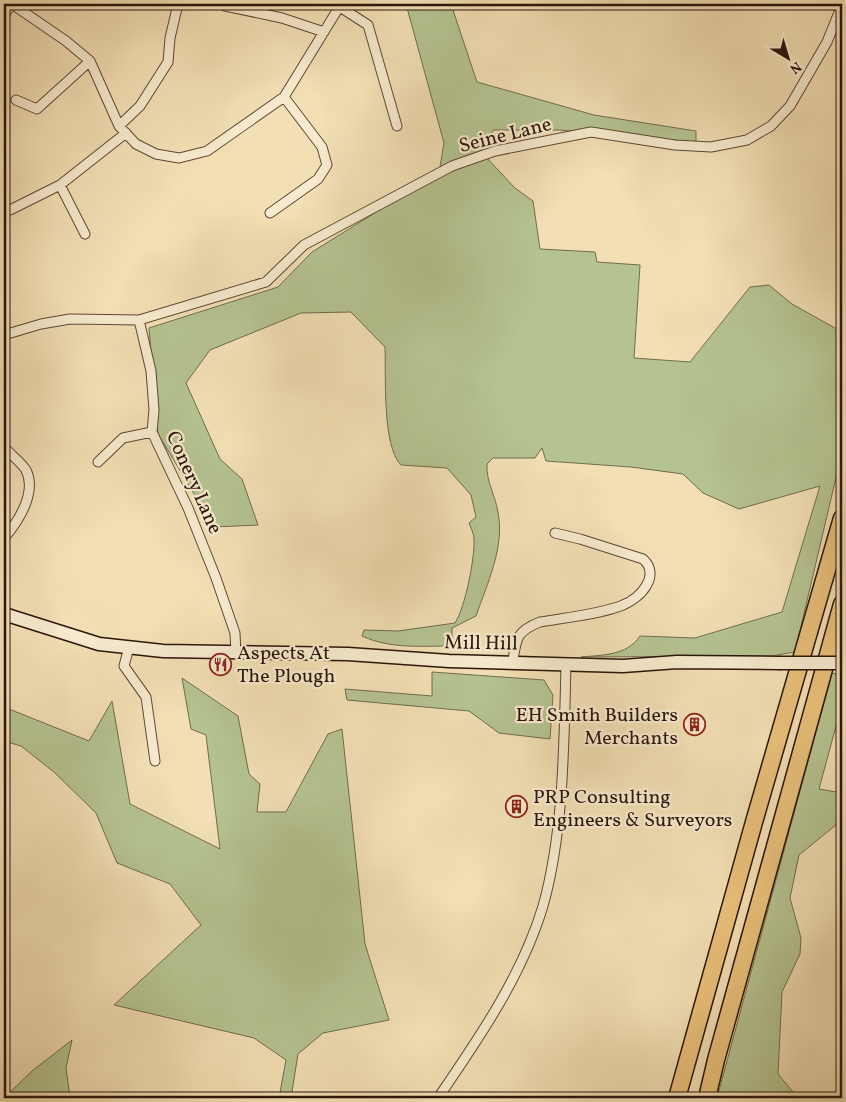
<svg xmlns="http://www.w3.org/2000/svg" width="846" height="1102" font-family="Vollkorn,serif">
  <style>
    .green { fill: #b5c391; stroke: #706c4e }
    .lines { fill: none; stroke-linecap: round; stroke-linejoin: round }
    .street-casing { stroke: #5d4734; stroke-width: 11 }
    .secondary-casing { stroke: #2b140a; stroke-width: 15 }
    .highway-casing { stroke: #2b140a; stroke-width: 19 }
    .street { stroke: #f7eace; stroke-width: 9 }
    .secondary { stroke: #f7eace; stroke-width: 12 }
    .highway { stroke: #e9c07a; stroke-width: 16 }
    .secondary-bridge-casing { stroke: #2b140a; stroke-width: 15; stroke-linecap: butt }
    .secondary-bridge { stroke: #f7eace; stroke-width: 12 }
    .labels { text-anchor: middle; stroke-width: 4.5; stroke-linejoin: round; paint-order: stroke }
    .street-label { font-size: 20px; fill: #2b140a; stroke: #f7eace }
    .poi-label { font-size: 20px; fill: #2b140a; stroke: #f7eace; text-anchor: start }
  </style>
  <rect width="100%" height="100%" fill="#f2dfb4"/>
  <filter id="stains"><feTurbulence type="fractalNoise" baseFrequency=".004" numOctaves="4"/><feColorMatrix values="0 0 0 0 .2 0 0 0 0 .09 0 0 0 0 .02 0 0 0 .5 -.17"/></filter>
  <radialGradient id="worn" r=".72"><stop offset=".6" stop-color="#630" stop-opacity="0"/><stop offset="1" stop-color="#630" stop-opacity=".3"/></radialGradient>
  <path class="green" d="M 406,4 L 451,4 L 477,82 L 594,115 L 696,131 L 696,142 L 559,130 L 493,130 L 485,156 L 515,188 L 533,201 L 540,249 L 595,252 L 597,262 L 640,265 L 634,358 L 690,362 L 750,287 L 769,285 L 792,304 L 842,332 L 842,452 L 795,652 L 771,656 L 581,657 C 601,655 627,656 640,636 L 695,638 L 782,612 L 820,486 L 739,509 L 703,493 L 683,474 L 631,467 L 546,461 L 542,448 L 535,458 L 493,458 L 487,464 C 486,482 495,494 498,512 C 505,547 487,584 476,616 L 452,628 L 452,646 C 421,646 390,649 362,636 L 364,630 L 398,631 L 455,623 C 465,608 475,558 474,539 C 474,534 471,528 469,523 L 476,517 L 471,495 L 447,468 L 401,465 C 382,446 386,375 385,347 L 351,312 L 301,313 L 210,350 L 186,383 L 220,459 L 242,479 L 258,525 L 214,527 L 158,434 L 149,328 L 278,287 L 312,252 L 439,173 L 444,143 Z
    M 432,672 L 544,680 L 553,695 L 550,739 L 499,733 L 469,711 L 347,700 L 345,689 L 432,696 Z
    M 832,673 L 842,675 L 842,704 L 819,789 L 842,793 L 842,820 L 799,855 L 790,898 L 801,938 L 800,954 L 782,992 L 778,1074 L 798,1098 L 717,1098 Z
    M 182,678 L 238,716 L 249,774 L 260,784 L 257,812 L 286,812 L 328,734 L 342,729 L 365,944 L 389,1020 L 323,1033 L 298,1054 L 291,1098 L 279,1098 L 286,1060 L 254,1038 L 114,1005 L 201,925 L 170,884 L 117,863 L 96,813 L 54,772 L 21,746 L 4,741 L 4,707 L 89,741 L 112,701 L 130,804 L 220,849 L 206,735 L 191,729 Z
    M 72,1040 L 66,1068 L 70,1098 L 4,1098 L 32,1071 Z"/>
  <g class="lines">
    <defs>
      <path id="street" d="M 12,4 L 66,41 L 90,61 L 119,126 L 136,144 L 156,154 L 179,158 L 207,151 L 284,97 L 341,4
        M 225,6 L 282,18 L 324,32
        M 340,7 L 368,25 L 397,126
        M 4,15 L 12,4
        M 16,100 L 37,109 L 90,61
        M 119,126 L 140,106 L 168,62 L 170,38 L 178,4
        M 60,185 L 85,234
        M 4,211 L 10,210 L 60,185 L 126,133
        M 270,213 L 318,179 L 327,165 L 322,147 L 284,97
        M 139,320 L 151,371 L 154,410 L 152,432 L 188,508 L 216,578 L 235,633 L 236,654
        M 4,335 L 41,324 L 70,319 L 139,320 L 266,282 L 304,245 L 452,166 L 495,151 L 591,132 L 675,145 L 711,147 L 747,140 L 771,126 L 790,106 L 827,42 L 842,5
        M 4,447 C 10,454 21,462 26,470 C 37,492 19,521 4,538
        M 98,462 L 123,438 L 152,432
        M 129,647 L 124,666 L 146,697 L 155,761
        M 513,661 C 516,638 517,631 540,622 C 563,618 602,614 623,605 C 641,598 661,575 643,559 L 580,539 L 555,533
        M 438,1098 C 479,1038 522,976 543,906 C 564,832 564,741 566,664"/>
      <path id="secondary" d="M 4,614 L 99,644 L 163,651 L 348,654 L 449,661 L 623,666 L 677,662 L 779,663"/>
      <path id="highway" d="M 677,1098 L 754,822 L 842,518
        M 707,1098 L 716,1060 L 842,604"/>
    </defs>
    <use href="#street" class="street-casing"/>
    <use href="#secondary" class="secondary-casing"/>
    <use href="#highway" class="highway-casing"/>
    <use href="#street" class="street"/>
    <use href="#secondary" class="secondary"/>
    <use href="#highway" class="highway"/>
    <defs>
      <path id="secondary-bridge" d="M 779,663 L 842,663"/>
    </defs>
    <use href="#secondary-bridge" class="secondary-bridge-casing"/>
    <use href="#secondary-bridge" class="secondary-bridge"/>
  </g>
  <defs>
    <symbol id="restaurant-ring" viewBox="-11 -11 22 22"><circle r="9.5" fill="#f7eace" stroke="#8f2418" stroke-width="1.5"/><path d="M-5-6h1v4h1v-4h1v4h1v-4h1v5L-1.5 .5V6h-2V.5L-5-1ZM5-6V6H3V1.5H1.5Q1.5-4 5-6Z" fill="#8f2418"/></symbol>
    <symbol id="building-ring" viewBox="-11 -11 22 22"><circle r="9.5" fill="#f7eace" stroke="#8f2418" stroke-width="1.5"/><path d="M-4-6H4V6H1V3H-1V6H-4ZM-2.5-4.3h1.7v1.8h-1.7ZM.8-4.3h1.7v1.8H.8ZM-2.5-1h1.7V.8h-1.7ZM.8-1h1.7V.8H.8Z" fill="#8f2418"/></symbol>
  </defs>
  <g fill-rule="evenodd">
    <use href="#restaurant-ring" x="208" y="652" width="25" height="25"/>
    <use href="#building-ring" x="682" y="712" width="25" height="25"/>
    <use href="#building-ring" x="504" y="794" width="25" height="25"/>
  </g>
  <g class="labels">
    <g class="street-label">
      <text transform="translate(505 134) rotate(-14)" y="7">Seine Lane</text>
      <text transform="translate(195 482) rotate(66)" y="7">Conery Lane</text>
      <text transform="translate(481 642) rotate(1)" y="7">Mill Hill</text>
    </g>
    <g class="poi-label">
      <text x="237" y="659">Aspects At<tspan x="237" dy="23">The Plough</tspan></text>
      <text x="678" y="721" text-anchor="end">EH Smith Builders<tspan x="678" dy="23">Merchants</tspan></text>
      <text x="533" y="803">PRP Consulting<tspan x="533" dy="23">Engineers &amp; Surveyors</tspan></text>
    </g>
  </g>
  <rect width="846" height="1102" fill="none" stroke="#f2dfb4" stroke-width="20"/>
  <rect x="5" y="5" width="836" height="1092" fill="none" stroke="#2b140a" stroke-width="2.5"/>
  <rect x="10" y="10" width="826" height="1082" fill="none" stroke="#2b140a"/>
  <g transform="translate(788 58) rotate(142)" stroke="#f7eace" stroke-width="4" paint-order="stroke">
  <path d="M0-4L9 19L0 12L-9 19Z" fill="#2b140a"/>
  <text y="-8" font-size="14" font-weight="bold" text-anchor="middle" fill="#2b140a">N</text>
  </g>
  <rect width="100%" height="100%" filter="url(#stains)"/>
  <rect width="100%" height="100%" fill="url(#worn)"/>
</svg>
